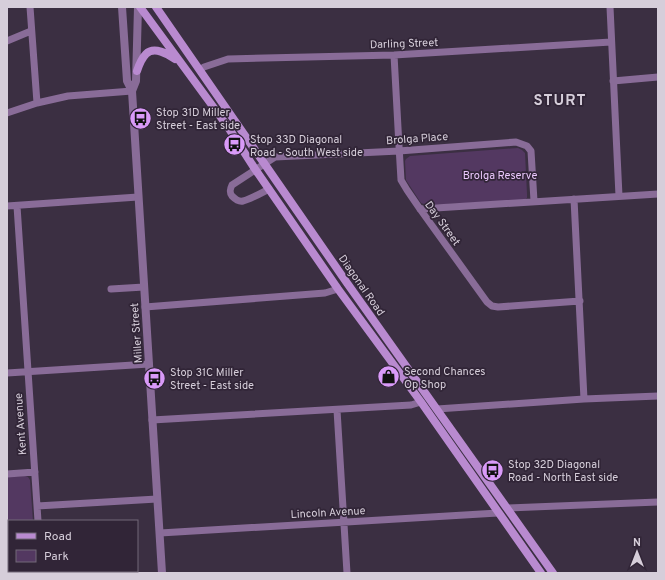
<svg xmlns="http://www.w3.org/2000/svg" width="665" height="580" font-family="Overpass,sans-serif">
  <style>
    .green { fill: #533861 }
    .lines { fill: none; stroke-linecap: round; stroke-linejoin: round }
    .minor { stroke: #896c98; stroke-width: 7 }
    .tertiary { stroke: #896c98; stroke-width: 8 }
    .secondary { stroke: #b98ad0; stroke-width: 8 }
    .labels { text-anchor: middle; stroke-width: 3.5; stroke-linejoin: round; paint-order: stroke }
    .street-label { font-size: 11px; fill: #d6ceda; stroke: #312537 }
    .poi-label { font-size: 11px; fill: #d6ceda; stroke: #312537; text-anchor: start }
    .park-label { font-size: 11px; fill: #eac7fc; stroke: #312537 }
    .district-label { font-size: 15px; font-weight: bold; letter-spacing: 1px; fill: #d6ceda; stroke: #312537 }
  </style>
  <rect width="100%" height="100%" fill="#3b2f42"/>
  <path class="green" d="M 518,148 L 522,150 L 525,153 L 527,194 L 527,198 L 524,200 L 427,205 L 421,203 L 406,180 L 405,161 L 406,159 L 410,156 Z
    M 25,476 L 28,477 L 30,480 L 33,521 L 9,521 L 9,525 L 7,523 L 7,477 Z"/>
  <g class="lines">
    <path class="minor" d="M 30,7 L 37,103
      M 610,7 L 619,196
      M 7,41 L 31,31
      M 394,55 L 399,146 L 401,180 L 407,190 L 420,209 L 487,302 L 492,306 L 498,307 L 580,301
      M 200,70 L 204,67 L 228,59 L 394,55 L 611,42
      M 613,81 L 658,77
      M 7,113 L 37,103 L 68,96 L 132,91
      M 269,189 C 263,192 249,200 243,201 C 239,202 235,199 232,196 C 229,192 230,189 232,185 L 275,157 L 399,151 L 516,142 L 527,146 L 531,151 L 534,201
      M 574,199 L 584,399
      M 7,206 L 138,197
      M 17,206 L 38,521
      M 420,209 L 658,194
      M 111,289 L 144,287
      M 145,307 L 325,293 L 338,289
      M 7,373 L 149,364
      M 437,409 L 584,399 L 658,396
      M 337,410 L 347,573
      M 152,420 L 411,405 L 421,402
      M 7,474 L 35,472
      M 37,506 L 157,499
      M 507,508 L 658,502
      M 7,528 L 9,529
      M 160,533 L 498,513
      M 40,571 L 40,573"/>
    <path class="tertiary" d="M 122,7 L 127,81 L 132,91 L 162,573
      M 132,91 L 136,81 L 138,7"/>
    <path class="secondary" d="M 140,7 L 228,127 L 255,169 L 338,289 L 421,402 L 541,573
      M 156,7 L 347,283 L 553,573
      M 137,71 C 139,65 142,58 146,54 C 154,46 168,54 175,59"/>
  </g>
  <defs>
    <symbol id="bus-disc" viewBox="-11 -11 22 22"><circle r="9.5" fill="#d99af8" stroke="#312537"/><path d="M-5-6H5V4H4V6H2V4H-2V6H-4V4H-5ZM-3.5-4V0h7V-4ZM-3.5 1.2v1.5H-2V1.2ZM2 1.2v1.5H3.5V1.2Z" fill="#111"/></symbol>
    <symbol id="shop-disc" viewBox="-11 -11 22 22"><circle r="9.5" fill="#d99af8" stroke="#312537"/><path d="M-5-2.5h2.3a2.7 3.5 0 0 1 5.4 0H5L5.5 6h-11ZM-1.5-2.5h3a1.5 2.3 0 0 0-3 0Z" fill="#111"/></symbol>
  </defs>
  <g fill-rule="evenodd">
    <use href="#bus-disc" x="128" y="106" width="25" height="25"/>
    <use href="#bus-disc" x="222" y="132" width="25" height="25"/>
    <use href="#shop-disc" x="376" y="364" width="25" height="25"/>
    <use href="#bus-disc" x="142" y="366" width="25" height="25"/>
    <use href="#bus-disc" x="480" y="458" width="25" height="25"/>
  </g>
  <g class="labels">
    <g class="street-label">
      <text transform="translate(404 43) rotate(-2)" y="4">Darling Street</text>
      <text transform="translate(417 138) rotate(-4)" y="4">Brolga Place</text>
      <text transform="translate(443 223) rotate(54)" y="4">Day Street</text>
      <text transform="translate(362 285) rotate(55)" y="4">Diagonal Road</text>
      <text transform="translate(136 333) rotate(-94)" y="4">Miller Street</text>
      <text transform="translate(20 424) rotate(-94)" y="4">Kent Avenue</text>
      <text transform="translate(328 512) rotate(-3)" y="4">Lincoln Avenue</text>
    </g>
    <g class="poi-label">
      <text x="156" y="116">Stop 31D Miller<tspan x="156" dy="13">Street - East side</tspan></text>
      <text x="250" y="143">Stop 33D Diagonal<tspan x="250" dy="13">Road - South West side</tspan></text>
      <text x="404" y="375">Second Chances<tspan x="404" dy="13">Op Shop</tspan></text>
      <text x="170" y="376">Stop 31C Miller<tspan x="170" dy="13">Street - East side</tspan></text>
      <text x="508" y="468">Stop 32D Diagonal<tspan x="508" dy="13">Road - North East side</tspan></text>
    </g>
    <g class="park-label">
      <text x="500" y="179">Brolga Reserve</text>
    </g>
    <g class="district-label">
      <text x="560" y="105">STURT</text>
    </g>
  </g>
  <rect width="665" height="580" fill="none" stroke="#d6ceda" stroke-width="16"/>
  <rect x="8" y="520" width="130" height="52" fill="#312537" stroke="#736978"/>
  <rect x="16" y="533" width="20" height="6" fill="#b98ad0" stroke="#736978"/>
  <text x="44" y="540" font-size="12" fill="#d6ceda">Road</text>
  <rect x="16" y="550" width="20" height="12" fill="#533861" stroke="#736978"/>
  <text x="44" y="560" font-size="12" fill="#d6ceda">Park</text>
  <g transform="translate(637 552)" stroke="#312537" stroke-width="3" paint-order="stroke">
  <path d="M0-3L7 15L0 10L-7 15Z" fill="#d6ceda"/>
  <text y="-6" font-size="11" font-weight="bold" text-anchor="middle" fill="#d6ceda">N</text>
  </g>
</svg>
